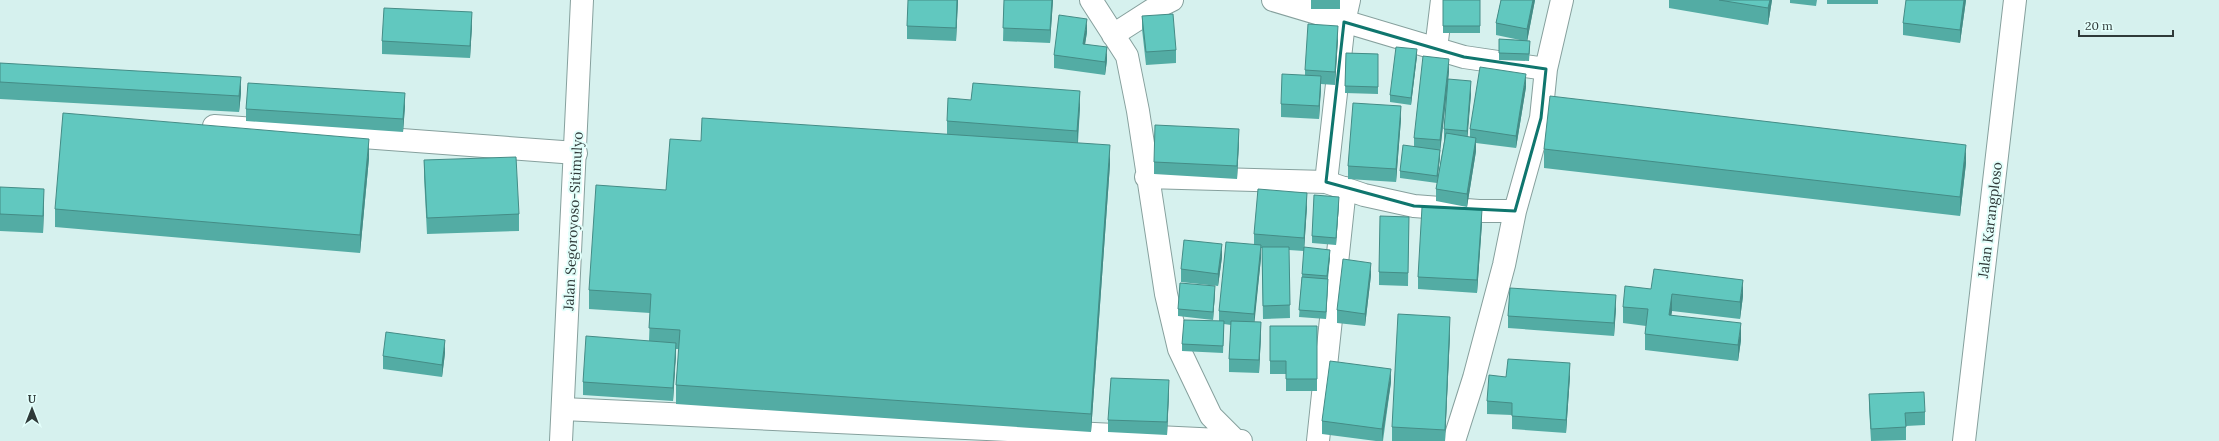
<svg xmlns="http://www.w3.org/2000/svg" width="2219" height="441" font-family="Lora,serif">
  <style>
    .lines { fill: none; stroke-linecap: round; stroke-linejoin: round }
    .minor-casing { stroke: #86a09d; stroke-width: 24 }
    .major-casing { stroke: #86a09d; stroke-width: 24 }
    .minor { stroke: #fff; stroke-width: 22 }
    .major { stroke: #fff; stroke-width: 22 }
    .wall { fill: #53aca4 }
    .shaded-wall { fill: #448c86 }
    .building { fill: #61c8bf; stroke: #448c86 }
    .marked { fill: none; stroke: #0f766e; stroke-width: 3; stroke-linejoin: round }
    .labels { text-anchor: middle; stroke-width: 4; stroke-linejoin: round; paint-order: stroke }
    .street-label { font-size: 14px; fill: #2f3a39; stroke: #e3fffb }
  </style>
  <rect width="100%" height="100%" fill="#d6f1ee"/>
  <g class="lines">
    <defs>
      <path id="minor" d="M 1091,0 L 1127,56 L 1138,111 L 1166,294 L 1179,349 L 1211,416 L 1236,441
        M 1273,0 L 1464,57 L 1546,69
        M 1113,35 L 1152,10 L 1172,0
        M 1436,49 L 1442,0
        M 214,126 L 576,153
        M 1146,177 L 1326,182 L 1364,195 L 1414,206 L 1479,211 L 1515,211
        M 1326,182 L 1344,22 L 1349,0
        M 563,409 L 1241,441
        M 1318,441 L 1345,188
        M 1454,441 L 1474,378 L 1504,265 L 1515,211 L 1541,118 L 1546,69 L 1562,0
        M 1964,441 L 2015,0"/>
      <path id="major" d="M 561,441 L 582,0"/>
    </defs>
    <use href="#minor" class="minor-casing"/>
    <use href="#major" class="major-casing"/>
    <use href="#minor" class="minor"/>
    <use href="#major" class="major"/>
  </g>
  <path class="wall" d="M 958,0 L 956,41 L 907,39 L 907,26 Z
    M 1004,0 L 1053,0 L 1050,43 L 1003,41 Z
    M 1311,0 L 1340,0 L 1340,9 L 1311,9 Z
    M 1443,0 L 1480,0 L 1480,33 L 1443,33 Z
    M 1501,0 L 1535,0 L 1527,41 L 1530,48 L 1529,61 L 1499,60 L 1499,39 L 1520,40 L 1496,35 L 1496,23 Z
    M 1669,0 L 1772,0 L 1768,25 L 1669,8 Z
    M 1790,0 L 1817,0 L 1816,6 L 1790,3 Z
    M 1827,0 L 1878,0 L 1878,4 L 1827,4 Z
    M 1966,0 L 1960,43 L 1903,35 L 1903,23 Z
    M 1142,16 L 1176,50 L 1176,63 L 1146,65 L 1142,29 Z
    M 472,25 L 470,58 L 382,54 L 382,41 Z
    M 1087,32 L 1085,44 L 1107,60 L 1105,75 L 1054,68 L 1054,55 Z
    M 1338,39 L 1335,85 L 1321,84 L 1319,119 L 1281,117 L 1281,104 L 1305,75 L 1305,70 Z
    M 1346,53 L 1378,54 L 1378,94 L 1345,93 Z
    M 1417,56 L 1411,105 L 1390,102 L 1390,95 Z
    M 0,63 L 241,93 L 239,112 L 0,99 Z
    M 1449,72 L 1448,79 L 1471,94 L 1467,137 L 1470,137 L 1470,129 L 1526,87 L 1516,148 L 1476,143 L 1476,151 L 1467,207 L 1436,201 L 1436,189 L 1444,142 L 1444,129 L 1448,84 L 1440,150 L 1440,157 L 1437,183 L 1400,178 L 1400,171 L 1414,146 L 1414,138 Z
    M 405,106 L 403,132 L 246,121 L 246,109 Z
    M 1080,107 L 1078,143 L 1110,164 L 1091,432 L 676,404 L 676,385 L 679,349 L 676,349 L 673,401 L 583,395 L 583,382 L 649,341 L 650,313 L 589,309 L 589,290 L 666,190 L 701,141 L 947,134 L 947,121 Z
    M 1401,119 L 1396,182 L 1348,179 L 1348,166 Z
    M 1239,142 L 1237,179 L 1154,174 L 1154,162 Z
    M 1544,149 L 1966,163 L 1960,216 L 1544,168 Z
    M 369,158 L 360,253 L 55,227 L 55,209 Z
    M 424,160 L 519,214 L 519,231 L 427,234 L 424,177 Z
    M 0,187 L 44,206 L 43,233 L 0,231 Z
    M 1339,204 L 1336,245 L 1312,243 L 1312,236 Z
    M 1307,206 L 1304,251 L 1289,250 L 1290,318 L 1263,319 L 1262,248 L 1261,248 L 1261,258 L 1254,322 L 1261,335 L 1259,373 L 1229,372 L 1229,359 L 1231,325 L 1224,324 L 1223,353 L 1182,351 L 1182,344 L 1219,321 L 1219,311 L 1254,245 L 1254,234 Z
    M 1409,217 L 1408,286 L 1379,285 L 1379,272 Z
    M 1482,223 L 1477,293 L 1418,289 L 1418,277 Z
    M 1222,257 L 1218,286 L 1181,282 L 1181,269 Z
    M 1330,257 L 1328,279 L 1326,319 L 1299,317 L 1302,274 Z
    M 1371,275 L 1365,326 L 1337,323 L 1337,310 Z
    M 1651,289 L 1743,296 L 1740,319 L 1672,311 L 1671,315 L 1741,340 L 1738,361 L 1645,350 L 1645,334 L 1646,326 L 1623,323 L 1623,307 Z
    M 1215,293 L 1213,320 L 1178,316 L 1178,309 Z
    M 1616,308 L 1614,336 L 1508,328 L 1508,316 Z
    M 1270,326 L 1317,326 L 1317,391 L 1286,391 L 1286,374 L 1270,374 Z
    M 1450,334 L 1445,441 L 1392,441 L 1392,427 Z
    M 445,353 L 442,377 L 383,369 L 383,356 Z
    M 1570,376 L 1566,433 L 1512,429 L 1512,415 L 1487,414 L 1487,401 L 1506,377 Z
    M 1391,382 L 1383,441 L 1376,441 L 1322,434 L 1322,421 Z
    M 1169,393 L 1167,435 L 1108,432 L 1108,420 Z
    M 1869,394 L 1925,412 L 1925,425 L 1906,426 L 1906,440 L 1871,441 L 1869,407 Z"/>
  <path class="shaded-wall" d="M 957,0 L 958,0 L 956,41 L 956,28 Z
    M 1052,0 L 1053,0 L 1050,43 L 1050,30 Z
    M 1533,0 L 1535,0 L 1527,42 L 1527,29 Z
    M 1770,0 L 1772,0 L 1768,25 L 1768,8 Z
    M 1964,0 L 1966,0 L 1960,43 L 1960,30 Z
    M 472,12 L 472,25 L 470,58 L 470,46 Z
    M 1087,19 L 1087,32 L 1083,57 L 1083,44 Z
    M 1338,26 L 1338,39 L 1335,85 L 1335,72 Z
    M 1107,47 L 1107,60 L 1105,75 L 1105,62 Z
    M 1417,49 L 1417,56 L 1411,105 L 1411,98 Z
    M 1449,59 L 1449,72 L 1440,153 L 1440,140 Z
    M 1526,74 L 1526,87 L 1516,148 L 1516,136 Z
    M 1321,76 L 1321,89 L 1319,119 L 1319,106 Z
    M 241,77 L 241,93 L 239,112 L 239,96 Z
    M 1471,81 L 1471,94 L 1467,144 L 1467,131 Z
    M 1080,91 L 1080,107 L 1077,147 L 1077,131 Z
    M 405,93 L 405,106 L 403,132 L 403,119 Z
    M 1401,106 L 1401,119 L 1396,182 L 1396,169 Z
    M 1239,129 L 1239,142 L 1237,179 L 1237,166 Z
    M 1476,138 L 1476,151 L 1467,207 L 1467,194 Z
    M 369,139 L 369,158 L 360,253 L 360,235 Z
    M 1110,145 L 1110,164 L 1091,432 L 1091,414 Z
    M 1966,145 L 1966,163 L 1960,216 L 1960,197 Z
    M 1440,150 L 1440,157 L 1437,183 L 1437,176 Z
    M 44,189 L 44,206 L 43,233 L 43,216 Z
    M 1307,193 L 1307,206 L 1304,251 L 1304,238 Z
    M 1339,197 L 1339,204 L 1336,245 L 1336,238 Z
    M 1482,210 L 1482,223 L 1477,293 L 1477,280 Z
    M 1222,244 L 1222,257 L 1218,286 L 1218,274 Z
    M 1261,245 L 1261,258 L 1254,327 L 1254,314 Z
    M 1330,250 L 1330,257 L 1327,283 L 1327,276 Z
    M 1371,263 L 1371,275 L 1365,326 L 1365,314 Z
    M 1328,279 L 1328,286 L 1326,319 L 1326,312 Z
    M 1743,280 L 1743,296 L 1740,319 L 1740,302 Z
    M 1215,286 L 1215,293 L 1213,320 L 1213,312 Z
    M 1672,294 L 1672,311 L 1669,332 L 1669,315 Z
    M 1616,295 L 1616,308 L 1614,336 L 1614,323 Z
    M 1450,317 L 1450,334 L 1445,441 L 1445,430 Z
    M 1261,322 L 1261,335 L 1259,373 L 1259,360 Z
    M 1741,323 L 1741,340 L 1738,361 L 1738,345 Z
    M 445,340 L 445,353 L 442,377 L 442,365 Z
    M 676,343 L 676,356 L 673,401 L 673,388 Z
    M 1570,363 L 1570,376 L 1566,433 L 1566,420 Z
    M 1391,369 L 1391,382 L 1382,441 L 1382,429 Z
    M 1169,380 L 1169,393 L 1167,435 L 1167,422 Z"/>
  <path class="building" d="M 908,0 L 957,0 L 956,28 L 907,26 Z
    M 1004,0 L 1052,0 L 1050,30 L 1003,28 Z
    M 1443,0 L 1480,0 L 1480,26 L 1443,26 Z
    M 1501,0 L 1533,0 L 1527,29 L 1496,23 Z
    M 1719,0 L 1770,0 L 1768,8 Z
    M 1906,0 L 1964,0 L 1960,30 L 1903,23 Z
    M 384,8 L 472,12 L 470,46 L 382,41 Z
    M 1173,14 L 1176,50 L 1146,52 L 1142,16 Z
    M 1059,15 L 1087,19 L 1083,44 L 1107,47 L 1105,62 L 1054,55 Z
    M 1308,24 L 1338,26 L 1335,72 L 1305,70 Z
    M 1499,39 L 1530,41 L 1529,54 L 1499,53 Z
    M 1396,47 L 1417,49 L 1411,98 L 1390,95 Z
    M 1346,53 L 1378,54 L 1378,87 L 1345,86 Z
    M 1423,56 L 1449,59 L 1440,140 L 1414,138 Z
    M 0,63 L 241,77 L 239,96 L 0,82 Z
    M 1480,67 L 1526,74 L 1516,136 L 1470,129 Z
    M 1282,74 L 1321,76 L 1319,106 L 1281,104 Z
    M 1448,79 L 1471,81 L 1467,131 L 1444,129 Z
    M 248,83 L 405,93 L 403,119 L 246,109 Z
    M 973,83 L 1080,91 L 1077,131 L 947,121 L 948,98 L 971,100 Z
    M 1550,96 L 1966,145 L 1960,197 L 1544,149 Z
    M 1353,103 L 1401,106 L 1396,169 L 1348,166 Z
    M 63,113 L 369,139 L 360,235 L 55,209 Z
    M 702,118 L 1110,145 L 1091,414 L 676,385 L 680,330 L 649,328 L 651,294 L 589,290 L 596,185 L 666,190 L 670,139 L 701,141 Z
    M 1155,125 L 1239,129 L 1237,166 L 1154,162 Z
    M 1446,133 L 1476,138 L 1467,194 L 1436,189 Z
    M 1403,145 L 1440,150 L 1437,176 L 1400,171 Z
    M 516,157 L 519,214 L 427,218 L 424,160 Z
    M 0,187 L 44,189 L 43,216 L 0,214 Z
    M 1258,189 L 1307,193 L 1304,238 L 1254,234 Z
    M 1314,195 L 1339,197 L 1336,238 L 1312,236 Z
    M 1422,207 L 1482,210 L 1477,280 L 1418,277 Z
    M 1380,216 L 1409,217 L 1408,273 L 1379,272 Z
    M 1184,240 L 1222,244 L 1218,274 L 1181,269 Z
    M 1226,242 L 1261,245 L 1254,314 L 1219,311 Z
    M 1262,247 L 1289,247 L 1290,305 L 1263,306 Z
    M 1304,247 L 1330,250 L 1327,276 L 1302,274 Z
    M 1343,259 L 1371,263 L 1365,314 L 1337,310 Z
    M 1654,269 L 1743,280 L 1740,302 L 1672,294 L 1669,315 L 1741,323 L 1738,345 L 1645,334 L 1648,309 L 1623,307 L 1625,286 L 1651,289 Z
    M 1302,277 L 1328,279 L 1326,312 L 1299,310 Z
    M 1180,283 L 1215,286 L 1213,312 L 1178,309 Z
    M 1510,288 L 1616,295 L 1614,323 L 1508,316 Z
    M 1398,314 L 1450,317 L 1445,430 L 1392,427 Z
    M 1184,320 L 1224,321 L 1223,346 L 1182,344 Z
    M 1231,321 L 1261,322 L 1259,360 L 1229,359 Z
    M 1270,326 L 1317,326 L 1317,379 L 1286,379 L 1286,361 L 1270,361 Z
    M 386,332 L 445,340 L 442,365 L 383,356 Z
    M 586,336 L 676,343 L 673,388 L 583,382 Z
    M 1508,359 L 1570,363 L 1566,420 L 1512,416 L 1512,403 L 1487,401 L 1489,375 L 1506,377 Z
    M 1330,361 L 1391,369 L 1382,429 L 1322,421 Z
    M 1111,378 L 1169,380 L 1167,422 L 1108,420 Z
    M 1924,392 L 1925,412 L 1905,413 L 1906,427 L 1871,429 L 1869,394 Z"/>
  <path class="marked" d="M 1344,22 L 1464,57 L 1546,69 L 1541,118 L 1515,211 L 1414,206 L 1326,182 Z"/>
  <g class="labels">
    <g class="street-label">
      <text transform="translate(1990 220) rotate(-83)" y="5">Jalan Karangploso</text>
      <text transform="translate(573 221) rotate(-87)" y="5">Jalan Segoroyoso-Sitimulyo</text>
    </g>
  </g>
  <g transform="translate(32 409)" stroke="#e3fffb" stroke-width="3" paint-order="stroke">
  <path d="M0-3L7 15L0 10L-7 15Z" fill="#2f3a39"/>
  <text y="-6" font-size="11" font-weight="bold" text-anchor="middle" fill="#2f3a39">U</text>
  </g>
  <path d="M2079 30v6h94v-6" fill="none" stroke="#2f3a39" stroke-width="2"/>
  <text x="2085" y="30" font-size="12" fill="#2f3a39" stroke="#e3fffb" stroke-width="3" paint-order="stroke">20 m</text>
</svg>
